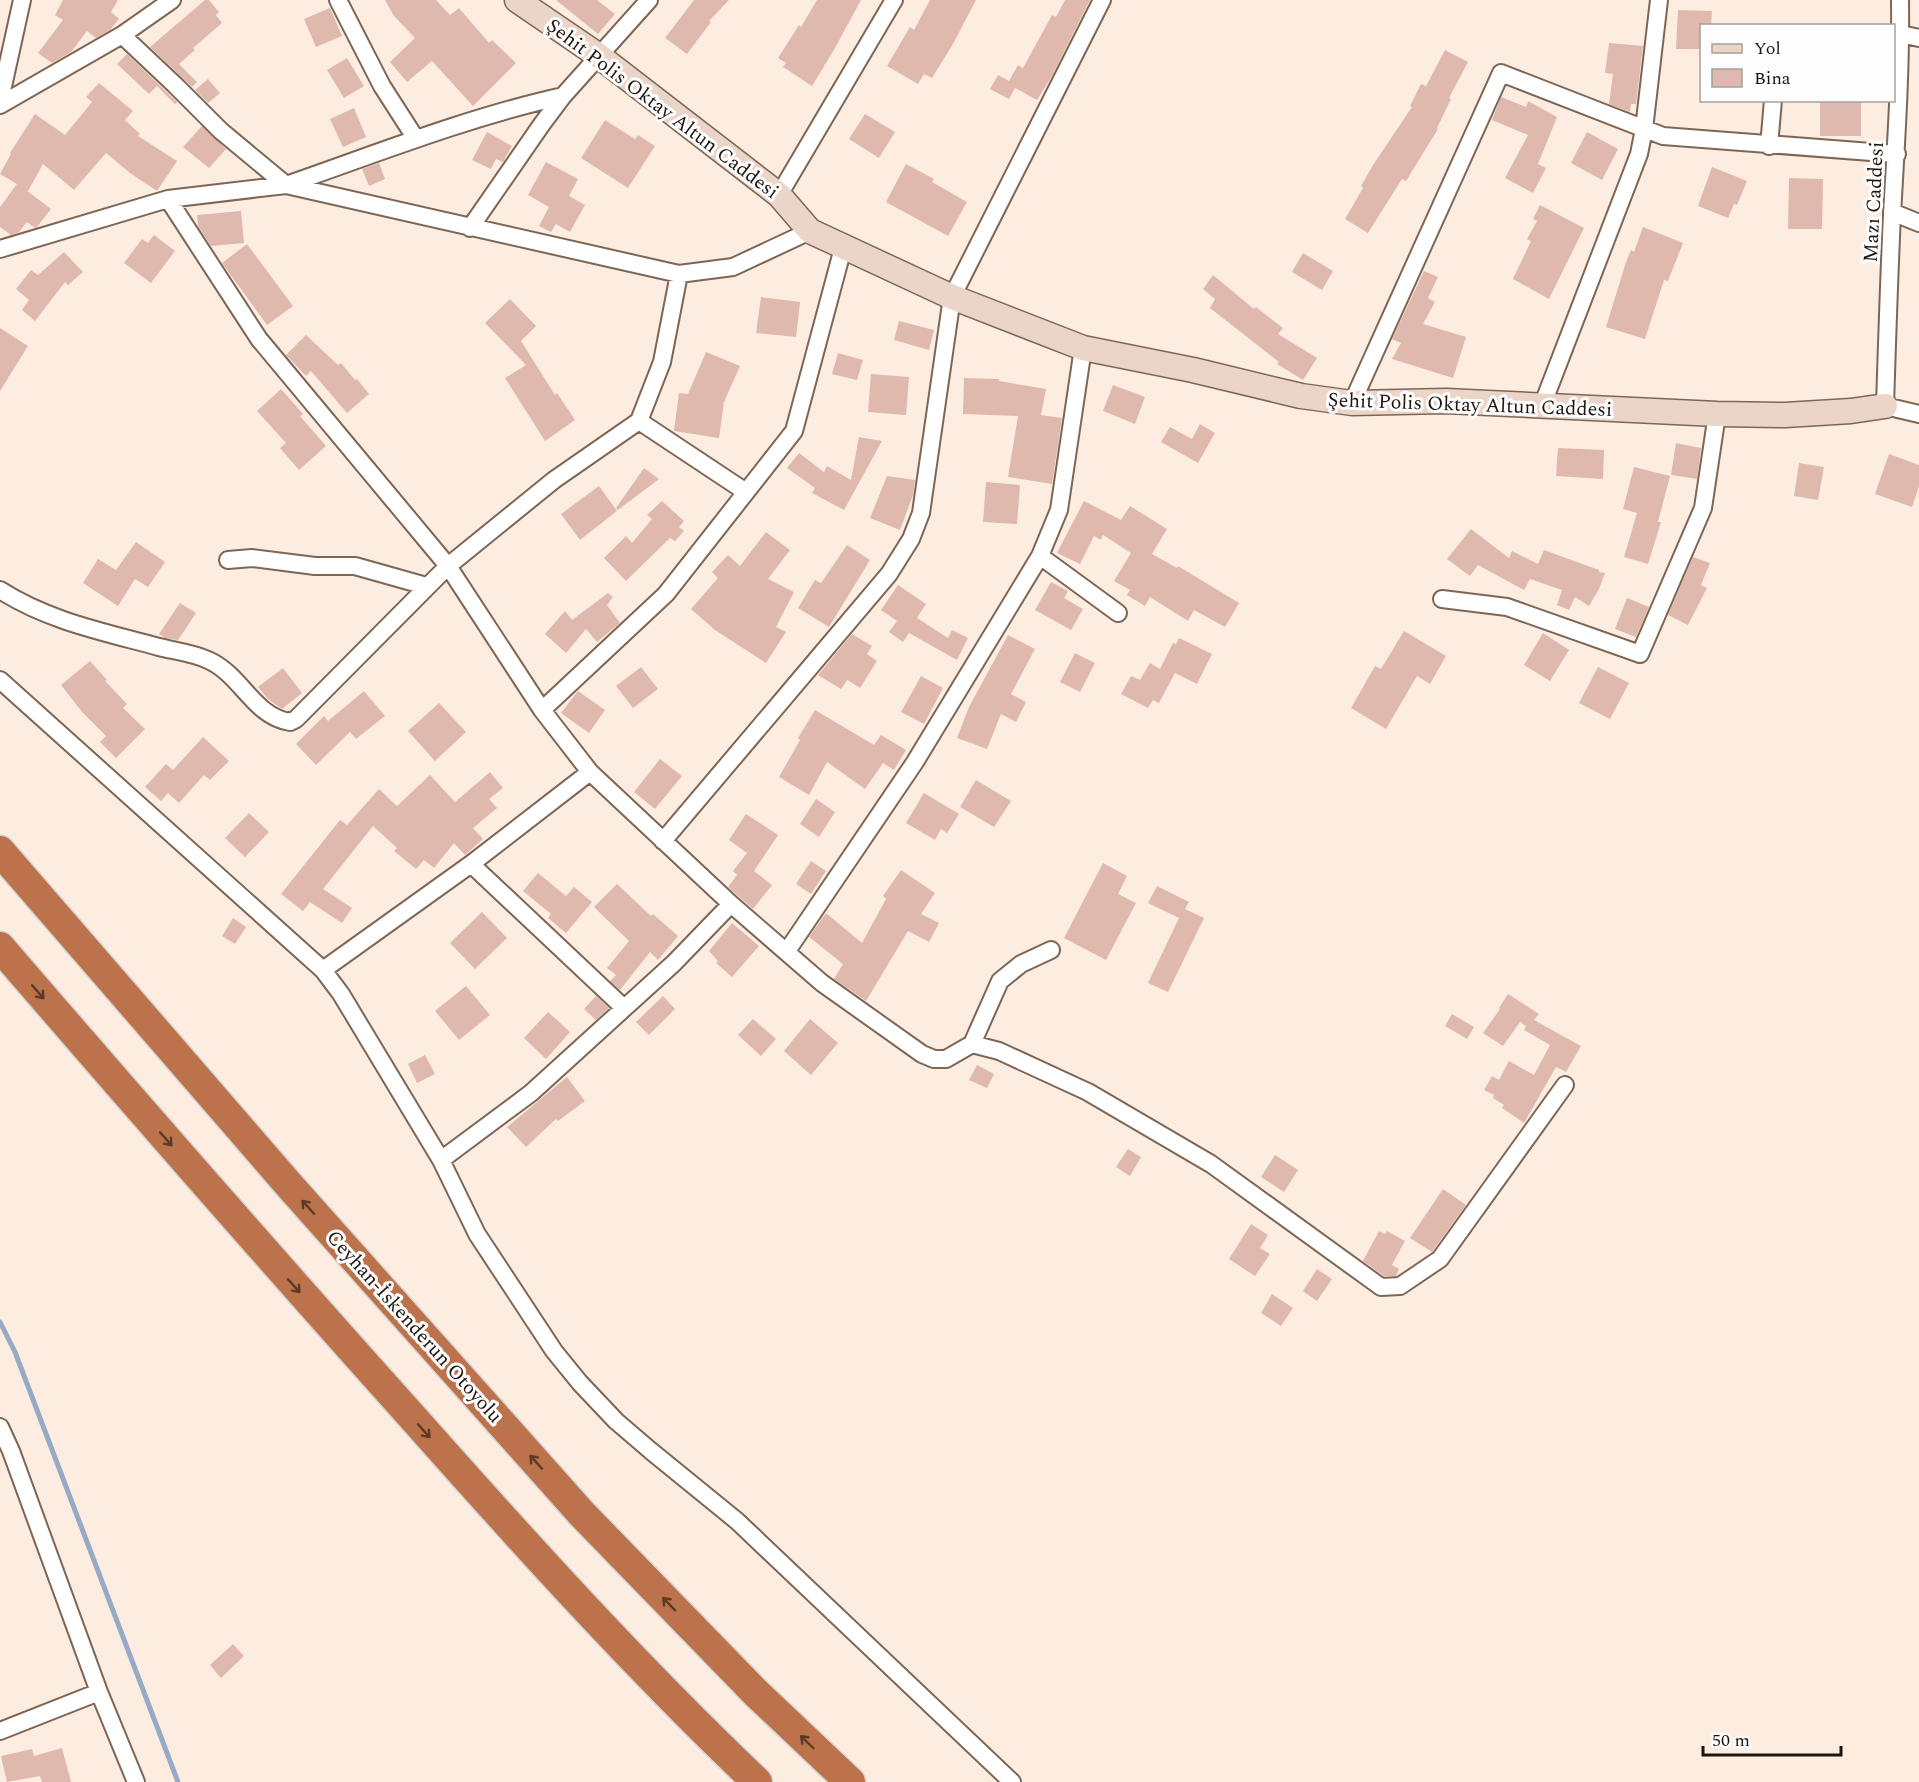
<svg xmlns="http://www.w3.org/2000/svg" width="1919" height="1782" font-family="Spectral,serif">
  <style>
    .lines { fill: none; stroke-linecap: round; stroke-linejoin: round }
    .stream { stroke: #96a9c5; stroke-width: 5 }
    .building { fill: #dfb8ae }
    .street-casing { stroke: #7e6655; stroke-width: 20 }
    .secondary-casing { stroke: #7e6655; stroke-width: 27 }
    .highway-casing { stroke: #d6d5d4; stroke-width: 33 }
    .street { stroke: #fff; stroke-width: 16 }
    .secondary { stroke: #ebd5c9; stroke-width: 24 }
    .highway { stroke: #bc724a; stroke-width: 30 }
    .oneway { stroke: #5d3a26 }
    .labels { text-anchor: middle; stroke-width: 6; stroke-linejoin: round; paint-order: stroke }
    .street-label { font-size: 20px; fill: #1e150e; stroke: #fdfdfd }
  </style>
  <rect width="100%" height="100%" fill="#fdece0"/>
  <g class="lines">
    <path class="stream" d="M 0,1322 L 15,1352 L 178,1782"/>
  </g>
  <path class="building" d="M 63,0 L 118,0 L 111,12 L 119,19 L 110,30 L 96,38 L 87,31 L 71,52 L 52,63 L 38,53 L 63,20 L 55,15 Z
    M 205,0 L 209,0 L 219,12 L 216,15 L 222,23 L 193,48 L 195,50 L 179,64 L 197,82 L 192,87 L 150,47 Z
    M 385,0 L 436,0 L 450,15 L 459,8 L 489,43 L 492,40 L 516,63 L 473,106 L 432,61 L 407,82 L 390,62 L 415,38 L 394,16 Z
    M 556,0 L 597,0 L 615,14 L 598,34 Z
    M 694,0 L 729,0 L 709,21 L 711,22 L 687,54 L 665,38 Z
    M 817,0 L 861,0 L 835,48 L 812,86 L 783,67 L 786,63 L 778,58 L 799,25 L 801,27 Z
    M 930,0 L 976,0 L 953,44 L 932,78 L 924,74 L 918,84 L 887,66 L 910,27 L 914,30 Z
    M 1065,0 L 1090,0 L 1052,76 L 1037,100 L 1015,88 L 1009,99 L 990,89 L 998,75 L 1009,81 L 1018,65 L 1023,68 L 1052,15 L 1056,17 Z
    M 330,8 L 342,36 L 316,47 L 304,19 Z
    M 1678,10 L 1712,11 L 1711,26 L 1701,26 L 1701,49 L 1676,49 Z
    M 1609,43 L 1643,46 L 1636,104 L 1631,104 L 1630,112 L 1609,104 L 1613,74 L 1605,73 Z
    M 1445,50 L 1468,62 L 1449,98 L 1451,99 L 1437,128 L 1438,129 L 1406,181 L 1402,179 L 1368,233 L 1345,219 L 1363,188 L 1361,186 L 1373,165 L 1412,107 L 1410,106 L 1421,84 L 1426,86 Z
    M 127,54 L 177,102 L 175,104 L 157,86 L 149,94 L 117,64 Z
    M 347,58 L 364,86 L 344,98 L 327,70 Z
    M 208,79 L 220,93 L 208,103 L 195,90 Z
    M 99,83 L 133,111 L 125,120 L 140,134 L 138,136 L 177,161 L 157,191 L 130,173 L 106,153 L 74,190 L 43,164 L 28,191 L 26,190 L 51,209 L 37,227 L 35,228 L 27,222 L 19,232 L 11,235 L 0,227 L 0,207 L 17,184 L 0,174 L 11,154 L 10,153 L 35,114 L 65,135 L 92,102 L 86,97 Z
    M 1501,97 L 1526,107 L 1528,101 L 1557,117 L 1538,164 L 1546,168 L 1533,193 L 1505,178 L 1528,135 L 1492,120 Z
    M 1820,102 L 1861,102 L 1861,136 L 1820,136 Z
    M 354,108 L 366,137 L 343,147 L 330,119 Z
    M 865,114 L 895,132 L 879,158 L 849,139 Z
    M 605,120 L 635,139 L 638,135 L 655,146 L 628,188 L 581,158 Z
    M 202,126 L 226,149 L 209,168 L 183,147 Z
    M 487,132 L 512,146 L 503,162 L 496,159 L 491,169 L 472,160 Z
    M 1587,132 L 1618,149 L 1602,180 L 1571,163 Z
    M 546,162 L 578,179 L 569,196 L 585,205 L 570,232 L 556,224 L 551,232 L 539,226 L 549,207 L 528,195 Z
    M 379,163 L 385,179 L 369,186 L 362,169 Z
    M 906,164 L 934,179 L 932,182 L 967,202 L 948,236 L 886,202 Z
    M 1712,167 L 1747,181 L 1737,205 L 1734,204 L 1728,218 L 1698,206 Z
    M 1789,178 L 1823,179 L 1822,229 L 1788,229 Z
    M 1540,205 L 1584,228 L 1549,299 L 1513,279 L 1531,241 L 1527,239 L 1537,221 L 1533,219 Z
    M 241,211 L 244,243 L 211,246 L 198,226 L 197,215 Z
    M 1643,227 L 1683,243 L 1668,281 L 1664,280 L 1645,339 L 1606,327 L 1626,262 L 1631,250 L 1634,252 Z
    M 154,235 L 175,251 L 151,283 L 124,263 L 142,239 L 148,243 Z
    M 247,244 L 293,306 L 267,325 L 222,263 Z
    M 64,252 L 83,272 L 68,285 L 65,282 L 35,321 L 22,310 L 29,300 L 16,289 L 31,270 L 38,275 Z
    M 1303,253 L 1333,271 L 1322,290 L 1292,272 Z
    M 1424,271 L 1438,277 L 1428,298 L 1435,302 L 1423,324 L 1466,337 L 1453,378 L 1392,359 L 1401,343 L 1392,339 Z
    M 1213,275 L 1254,309 L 1256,307 L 1283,328 L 1278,334 L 1317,358 L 1303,380 L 1277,364 L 1279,362 L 1210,308 L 1215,299 L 1203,289 Z
    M 761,297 L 800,302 L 796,337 L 756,333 Z
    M 510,299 L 536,326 L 521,341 L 555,395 L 557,393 L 575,420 L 545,441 L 505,378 L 526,365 L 485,323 Z
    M 899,321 L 934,330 L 929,350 L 894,340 Z
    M 0,328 L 28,346 L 0,391 Z
    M 306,335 L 338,365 L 341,363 L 355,380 L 357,379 L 369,394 L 347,413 L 311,371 L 306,376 L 286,355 Z
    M 706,352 L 740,366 L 724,402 L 719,438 L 674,431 L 679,393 L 688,394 Z
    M 838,353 L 863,360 L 857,380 L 832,374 Z
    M 871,374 L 909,377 L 906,415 L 868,412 Z
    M 964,378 L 999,379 L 999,381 L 1046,389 L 1041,415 L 1062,418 L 1052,484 L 1008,477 L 1018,416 L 963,414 Z
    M 1113,385 L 1145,397 L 1135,424 L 1103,411 Z
    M 281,389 L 303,414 L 300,416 L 326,446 L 299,470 L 280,448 L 286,443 L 257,411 Z
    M 1200,424 L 1215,433 L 1198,463 L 1161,442 L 1170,427 L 1192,439 Z
    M 859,437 L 882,441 L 844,510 L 812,493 L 815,488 L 787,468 L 799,453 L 824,472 L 827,466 L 851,480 Z
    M 1676,443 L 1701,448 L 1697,479 L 1671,475 Z
    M 1558,448 L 1604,450 L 1603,479 L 1556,476 Z
    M 1889,454 L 1919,465 L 1919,486 L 1912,507 L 1875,494 Z
    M 1799,463 L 1824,467 L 1818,500 L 1794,496 Z
    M 1634,467 L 1670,476 L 1658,522 L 1661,522 L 1648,564 L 1624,557 L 1637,513 L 1623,509 Z
    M 644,468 L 659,479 L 618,510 L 616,508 Z
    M 887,476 L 915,480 L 913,495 L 900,530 L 870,518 Z
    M 986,482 L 1020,485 L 1017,524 L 983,522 Z
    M 599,486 L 617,511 L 580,540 L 561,514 Z
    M 662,501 L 684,521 L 679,527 L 684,531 L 675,541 L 670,538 L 626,581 L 604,558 L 626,536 L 632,543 L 652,519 L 647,515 Z
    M 1084,501 L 1121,520 L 1130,506 L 1167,529 L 1152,554 L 1177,568 L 1178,566 L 1239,603 L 1225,627 L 1194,610 L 1188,621 L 1150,597 L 1145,606 L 1127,595 L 1130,590 L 1114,581 L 1131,553 L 1103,535 L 1101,540 L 1094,536 L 1080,564 L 1057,553 Z
    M 1471,529 L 1509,558 L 1512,551 L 1538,564 L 1544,550 L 1599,570 L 1599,572 L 1605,573 L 1599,589 L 1589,606 L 1575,597 L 1569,610 L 1557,605 L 1562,590 L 1530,579 L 1524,590 L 1478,565 L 1470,576 L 1447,559 Z
    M 766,532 L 790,550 L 768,579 L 794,592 L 776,627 L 786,632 L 766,663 L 715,630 L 691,609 L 718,578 L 712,572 L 728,555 L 740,566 Z
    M 136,542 L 165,562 L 148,587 L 135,579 L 118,606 L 83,583 L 98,559 L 116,570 Z
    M 847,545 L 870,560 L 829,627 L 798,608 L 815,580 L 821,583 Z
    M 1693,557 L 1710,563 L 1701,585 L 1707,588 L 1688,625 L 1668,615 Z
    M 1051,582 L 1068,591 L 1064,598 L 1083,609 L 1071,630 L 1035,610 Z
    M 898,585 L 926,604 L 917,618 L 948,638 L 952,630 L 968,638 L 957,660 L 909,633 L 903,642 L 889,632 L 897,621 L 881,610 Z
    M 608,593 L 613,597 L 607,605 L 620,623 L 597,642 L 586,629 L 566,653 L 545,634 L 565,611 L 572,620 Z
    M 1627,598 L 1649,607 L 1636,637 L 1615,629 Z
    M 180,603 L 196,613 L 178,640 L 165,638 L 159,634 Z
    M 1404,631 L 1446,656 L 1430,684 L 1417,676 L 1386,729 L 1351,708 L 1375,666 L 1381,669 Z
    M 1543,633 L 1569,650 L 1550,681 L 1524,665 Z
    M 852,634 L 872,646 L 867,654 L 877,661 L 860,688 L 847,680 L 841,689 L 818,675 Z
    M 1008,635 L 1035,649 L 1011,694 L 1026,702 L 1016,722 L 1001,714 L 987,749 L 957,738 L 969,707 Z
    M 1179,638 L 1212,654 L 1197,684 L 1175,673 L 1159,703 L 1153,700 L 1148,708 L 1121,694 L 1131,676 L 1140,680 L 1150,663 L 1160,669 L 1173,643 L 1176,644 Z
    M 1075,653 L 1095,663 L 1080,692 L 1060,682 Z
    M 90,661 L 107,680 L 105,681 L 127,704 L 123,708 L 145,729 L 116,758 L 100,742 L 106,736 L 82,712 L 61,685 Z
    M 641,667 L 658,689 L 633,708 L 616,686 Z
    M 1598,667 L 1629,683 L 1610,719 L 1579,703 Z
    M 283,668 L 302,693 L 282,709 L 268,699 L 258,687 Z
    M 921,676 L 943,688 L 924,724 L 901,712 Z
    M 364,691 L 385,716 L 356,739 L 350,732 L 316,765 L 296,744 L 324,716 L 328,721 Z
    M 578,691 L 605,710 L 589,733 L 561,713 Z
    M 439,703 L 466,732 L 435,761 L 408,731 Z
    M 815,710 L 874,745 L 881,735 L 906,750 L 894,770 L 883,763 L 865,789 L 827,762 L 809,795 L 779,777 L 800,740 L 798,738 Z
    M 203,737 L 229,761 L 210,780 L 204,775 L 179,803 L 168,793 L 161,801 L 145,787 L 166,764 L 173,770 Z
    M 660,759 L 682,776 L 655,809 L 634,792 Z
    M 490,772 L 503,788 L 489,799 L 497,808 L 473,828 L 483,839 L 465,855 L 454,843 L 434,868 L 424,860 L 416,869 L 394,851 L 397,848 L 373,826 L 323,889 L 352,908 L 342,923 L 310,902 L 303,911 L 281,894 L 340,820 L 347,825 L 379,789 L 397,806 L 430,775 L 455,802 Z
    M 976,780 L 1011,801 L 994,827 L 960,807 Z
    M 924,793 L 959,814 L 947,833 L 941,829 L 935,840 L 906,823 Z
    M 816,799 L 835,812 L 819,837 L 800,824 Z
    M 249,813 L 269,832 L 245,857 L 225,838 Z
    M 746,814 L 778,835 L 754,871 L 772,885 L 753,909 L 728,887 L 737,875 L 733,871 L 747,853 L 729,840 Z
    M 811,861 L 826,871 L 811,894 L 796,884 Z
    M 1103,863 L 1127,876 L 1118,894 L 1136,903 L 1106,960 L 1064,938 Z
    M 901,870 L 935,893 L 921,914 L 939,923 L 929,942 L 908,931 L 866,1001 L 834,979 L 843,964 L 809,937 L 826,913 L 862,943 L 886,899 L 883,896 Z
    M 538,873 L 566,896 L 574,887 L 592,902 L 566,933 L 548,918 L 551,914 L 523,891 Z
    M 617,884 L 651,916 L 653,914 L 678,936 L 658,960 L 650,952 L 620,990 L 610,981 L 616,975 L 607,968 L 629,941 L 594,907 Z
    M 1157,886 L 1189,902 L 1185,909 L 1204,918 L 1168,992 L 1148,983 L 1179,918 L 1148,903 Z
    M 482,912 L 507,938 L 475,969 L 450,943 Z
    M 233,918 L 246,927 L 235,944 L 222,936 Z
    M 732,923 L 759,946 L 732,977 L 716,963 L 718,961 L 709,951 Z
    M 466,986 L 490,1015 L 459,1040 L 435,1011 Z
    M 1508,994 L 1539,1014 L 1534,1020 L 1581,1046 L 1566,1072 L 1556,1067 L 1524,1123 L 1502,1108 L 1504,1105 L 1493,1098 L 1494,1095 L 1484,1090 L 1492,1076 L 1499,1080 L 1509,1061 L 1534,1075 L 1550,1045 L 1524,1030 L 1526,1026 L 1520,1022 L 1503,1046 L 1483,1033 L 1500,1009 L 1499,1008 Z
    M 596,996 L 609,1008 L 596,1020 L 584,1009 Z
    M 663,996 L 675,1009 L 649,1035 L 636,1022 Z
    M 548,1012 L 570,1032 L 546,1059 L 524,1038 Z
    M 1452,1014 L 1474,1027 L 1467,1039 L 1445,1026 Z
    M 753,1019 L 776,1039 L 761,1056 L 738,1035 Z
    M 810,1019 L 838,1043 L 811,1075 L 784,1051 Z
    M 425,1055 L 435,1074 L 417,1083 L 408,1064 Z
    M 977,1065 L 994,1074 L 987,1088 L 969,1080 Z
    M 567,1077 L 585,1101 L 558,1121 L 556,1119 L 526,1147 L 507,1127 Z
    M 1128,1149 L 1141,1157 L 1130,1176 L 1116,1167 Z
    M 1275,1155 L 1298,1170 L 1284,1192 L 1261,1177 Z
    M 1443,1189 L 1466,1205 L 1432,1252 L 1410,1238 Z
    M 1251,1224 L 1268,1235 L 1260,1248 L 1270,1254 L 1255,1276 L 1229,1259 Z
    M 1379,1231 L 1385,1234 L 1387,1231 L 1405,1241 L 1392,1265 L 1399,1269 L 1396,1276 L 1384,1276 L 1363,1261 Z
    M 1317,1269 L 1332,1279 L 1317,1301 L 1303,1291 Z
    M 1272,1294 L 1293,1308 L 1281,1326 L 1261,1313 Z
    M 233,1644 L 244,1656 L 221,1678 L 210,1665 Z
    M 62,1748 L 71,1782 L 42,1782 L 40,1776 L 7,1782 L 1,1756 L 32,1749 L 34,1756 Z"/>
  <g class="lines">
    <defs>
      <path id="street" d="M 338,0 L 382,86 L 416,139
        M 1900,0 C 1901,72 1896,143 1892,215 C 1889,278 1887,342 1885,406 L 1919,414
        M 1901,34 L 1919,38
        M 122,35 L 175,85 L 221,131 L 286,185 C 378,153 469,117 563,96
        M 0,100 L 22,0
        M 0,105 L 122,35 L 172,0
        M 1769,146 L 1773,100
        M 779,195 L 894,0
        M 168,199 L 259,339 L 448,566 L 542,710 L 590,772 L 731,904 L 822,983 L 922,1054 L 934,1059 L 946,1059 L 972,1044 L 1000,981 L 1021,964 L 1051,950
        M 1892,212 L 1919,223
        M 470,228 L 542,124 L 563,96 L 649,0
        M 0,249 L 168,199 L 286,185 L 679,274 L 733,267 L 810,231
        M 1352,403 L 1501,73 L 1663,136 L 1897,154
        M 1542,406 L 1639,154 L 1644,129 L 1659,0
        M 639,421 L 746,492
        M 1040,556 L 1118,613
        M 228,560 L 252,558 L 315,566 L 355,566 L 426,586
        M 0,590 C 48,621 104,632 159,647 C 175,651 193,653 208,660 C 242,675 253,716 290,722 L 296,719 L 448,566 L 554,480 L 639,421 L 662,362 L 679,274
        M 1442,599 L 1507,607 L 1640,654 L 1703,508 L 1717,414
        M 0,680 L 323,970 L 471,864 L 590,772
        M 542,710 L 666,594 L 794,431 L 843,248
        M 663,841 L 889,574 L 911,539 L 921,513 L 952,297 L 1102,0
        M 471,864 L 624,1008
        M 787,951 L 915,762 L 1040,556 L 1059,510 L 1083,348
        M 323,970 L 341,994 L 441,1160 L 477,1234 L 554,1351 L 580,1383 L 616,1421 L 651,1451 L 737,1521 L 1012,1782
        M 972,1044 L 999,1051 L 1088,1092 L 1211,1164 L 1381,1287 L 1400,1286 L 1440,1259 L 1565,1085
        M 441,1160 L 531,1093 L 674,963 L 731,904
        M 0,1427 L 11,1451 L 99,1692 L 136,1782
        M 0,1731 L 99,1692"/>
      <path id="secondary" d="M 517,0 L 599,56 L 779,195 L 810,231 L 952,297 L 1083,348 L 1193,370 L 1301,396 L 1352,403 L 1446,401 L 1717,414 L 1785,415 L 1851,411 L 1885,406"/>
      <path id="highway" d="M 0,851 L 289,1185 L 582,1514 L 756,1693 L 850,1782
        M 0,947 C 137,1106 275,1264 415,1420 C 525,1544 637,1668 757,1782"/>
    </defs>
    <use href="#street" class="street-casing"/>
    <use href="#secondary" class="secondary-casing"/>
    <use href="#highway" class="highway-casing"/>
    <use href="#street" class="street"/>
    <use href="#secondary" class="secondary"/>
    <use href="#highway" class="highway"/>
  </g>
  <defs><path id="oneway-shaft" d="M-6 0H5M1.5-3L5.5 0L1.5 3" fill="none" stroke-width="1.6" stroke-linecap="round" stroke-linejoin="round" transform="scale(1.5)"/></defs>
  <g class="oneway">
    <use href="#oneway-shaft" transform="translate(38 992) rotate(49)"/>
    <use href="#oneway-shaft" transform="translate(166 1139) rotate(49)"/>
    <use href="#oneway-shaft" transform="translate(308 1207) rotate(-132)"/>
    <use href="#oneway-shaft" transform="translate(294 1286) rotate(48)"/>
    <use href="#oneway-shaft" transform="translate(424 1431) rotate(48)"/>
    <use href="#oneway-shaft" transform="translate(536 1462) rotate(-132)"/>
    <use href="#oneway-shaft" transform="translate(669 1604) rotate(-134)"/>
    <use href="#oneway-shaft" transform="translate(807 1742) rotate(-136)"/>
  </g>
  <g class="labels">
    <g class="street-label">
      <text transform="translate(663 108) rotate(37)" y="7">Şehit Polis Oktay Altun Caddesi</text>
      <text transform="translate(1873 202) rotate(-87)" y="7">Mazı Caddesi</text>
      <text transform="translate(1470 404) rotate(2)" y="7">Şehit Polis Oktay Altun Caddesi</text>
      <text transform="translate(415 1326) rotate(48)" y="7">Ceyhan-İskenderun Otoyolu</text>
    </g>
  </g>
  <rect x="1700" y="24" width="195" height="78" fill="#fdfdfd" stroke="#a4a09d" stroke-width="1.5"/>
  <rect x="1712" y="44" width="30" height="9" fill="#ebd5c9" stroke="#a4a09d" stroke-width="1.5"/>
  <text x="1754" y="54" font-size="18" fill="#1e150e">Yol</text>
  <rect x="1712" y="69" width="30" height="18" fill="#dfb8ae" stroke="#a4a09d" stroke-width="1.5"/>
  <text x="1754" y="84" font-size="18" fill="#1e150e">Bina</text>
  <path d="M1703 1746v9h138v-9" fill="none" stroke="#1e150e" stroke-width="3"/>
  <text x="1712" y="1746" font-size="18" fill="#1e150e" stroke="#fdfdfd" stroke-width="4.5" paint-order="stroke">50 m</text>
</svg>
